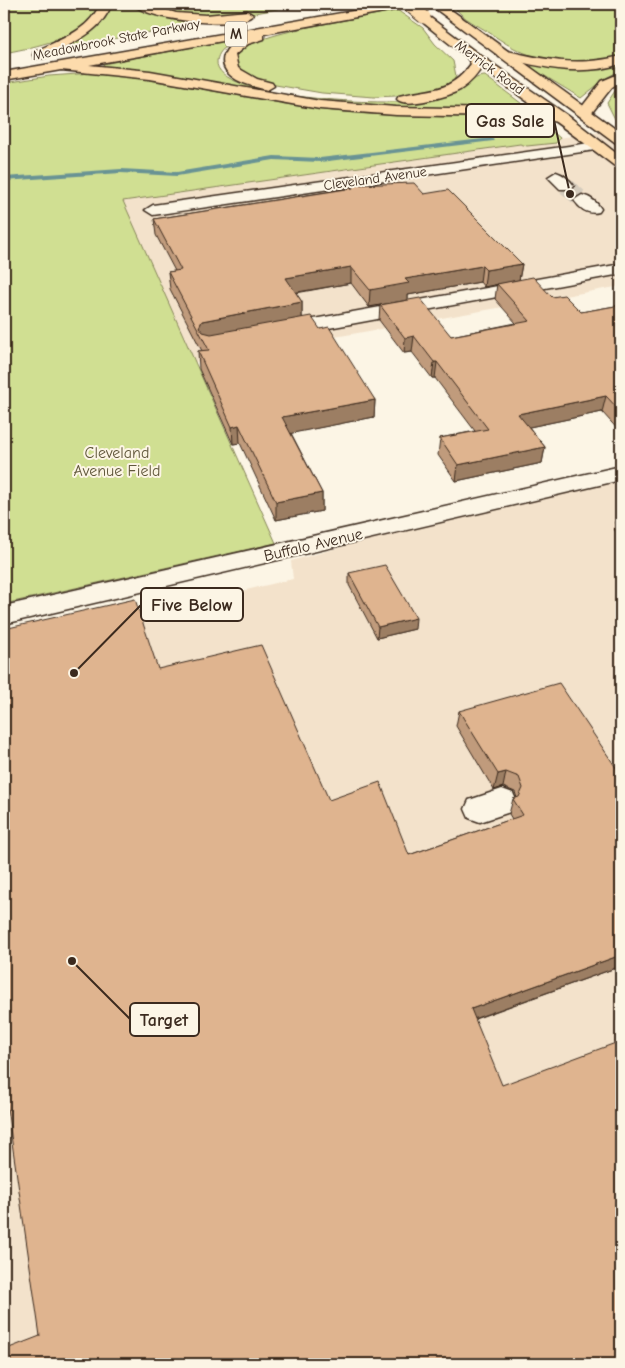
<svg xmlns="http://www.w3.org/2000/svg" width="625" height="1368" font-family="'Comic Neue',sans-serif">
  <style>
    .built { fill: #f3e2cb }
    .green { fill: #d0df92; stroke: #868458 }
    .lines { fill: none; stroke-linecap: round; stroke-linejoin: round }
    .stream { fill: #699394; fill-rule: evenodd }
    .minor-tunnel { stroke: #d5ccbd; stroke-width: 17; stroke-dasharray: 17 9; stroke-linecap: butt }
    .minor-casing { stroke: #3b2a1e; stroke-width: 3 }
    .major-casing { stroke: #3b2a1e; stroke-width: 3 }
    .highway-casing { stroke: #3b2a1e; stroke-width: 3 }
    .minor { fill: #fcf5e5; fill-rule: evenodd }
    .major { fill: #fddbac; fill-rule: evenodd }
    .highway { fill: #fddbac; fill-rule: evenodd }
    .major-bridge-casing { stroke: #3b2a1e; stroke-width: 15; stroke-linecap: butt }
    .major-bridge { stroke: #fddbac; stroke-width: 13 }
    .wall { fill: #c09b7b; stroke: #3b2a1e; fill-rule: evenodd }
    .shaded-wall { fill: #9c7e64; stroke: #3b2a1e }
    .building { fill: #dfb48f; stroke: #3b2a1e }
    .labels { text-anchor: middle; stroke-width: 4; stroke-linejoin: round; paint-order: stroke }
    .far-street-label { font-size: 14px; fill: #3b2a1e; stroke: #fcf5e5 }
    .shield { fill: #fcf5e5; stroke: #75675a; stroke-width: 1 }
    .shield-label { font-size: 15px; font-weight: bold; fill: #3b2a1e }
    .park-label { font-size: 16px; fill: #60573b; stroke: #fcf5e5 }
    .street-label { font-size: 16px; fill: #3b2a1e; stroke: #fcf5e5 }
    .leader { fill: none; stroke: #3b2a1e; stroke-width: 2 }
    .callout-dot { fill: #3b2a1e; stroke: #fcf5e5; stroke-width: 2 }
    .callout { fill: #fcf5e5; stroke: #3b2a1e; stroke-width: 2 }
    .callout-label { font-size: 18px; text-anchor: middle; font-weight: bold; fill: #3b2a1e }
  </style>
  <rect width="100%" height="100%" fill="#fcf5e5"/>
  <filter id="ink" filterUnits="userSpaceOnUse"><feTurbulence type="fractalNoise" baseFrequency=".02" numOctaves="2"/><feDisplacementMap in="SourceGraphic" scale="10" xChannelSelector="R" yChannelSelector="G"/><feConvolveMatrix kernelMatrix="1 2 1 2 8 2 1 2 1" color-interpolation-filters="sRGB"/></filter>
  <g filter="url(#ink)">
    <path class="built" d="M 621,129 L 621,286 L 195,362 L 123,201 Z
      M 621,469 L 621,1364 L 4,1364 L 4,646 L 293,579 L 291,561 Z"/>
    <path class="green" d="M 4,4 L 97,4 C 95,9 93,18 89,22 C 73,39 26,49 4,53 Z
      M 112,4 L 130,4 L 136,8 L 159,16 L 190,21 L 191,25 L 66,47 L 64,45 C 88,35 103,31 112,4 Z
      M 145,4 L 304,4 L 245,15 L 188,15 L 149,7 Z
      M 453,4 L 621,4 L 621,55 C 589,72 545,64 514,48 C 504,43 495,36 485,30 C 472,22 460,17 453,4 Z
      M 397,10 L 423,28 L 435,44 L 453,61 L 456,76 L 452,84 L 418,95 L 374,97 L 322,93 L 264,83 L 238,71 L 231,56 C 257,30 357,20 397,10 Z
      M 251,36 C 238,41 219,45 217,61 C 213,100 394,106 422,100 C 434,97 450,93 462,87 C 470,83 475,76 485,76 L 530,110 L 355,105 L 301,99 L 105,68 L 103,64 Z
      M 621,64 L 621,70 L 606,78 L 581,98 L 530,67 L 535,65 C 565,71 592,70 621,64 Z
      M 92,73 C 168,80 242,98 317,109 C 383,118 449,116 515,118 L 515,121 L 549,129 L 560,138 L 556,143 L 527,146 L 520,144 L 123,201 L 276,543 L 4,604 L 4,83 L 49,76 Z
      M 621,88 L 621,124 L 615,119 L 607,103 L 615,91 Z"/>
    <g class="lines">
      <path class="stream" d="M 491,138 L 494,140 L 493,141 L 320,162 L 274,160 L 177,176 L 121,173 L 4,181 L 4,177 L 121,169 L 177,172 L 274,156 L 320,158 Z"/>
      <path class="minor-tunnel" d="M 566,186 L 582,200"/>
      <defs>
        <path id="minor" d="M 597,142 L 602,143 L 604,146 L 602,149 L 153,215 L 145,210 L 153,205 Z
          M 556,172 C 563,174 570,180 574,186 L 572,189 L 560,189 L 548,177 Z
          M 582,195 C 590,197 597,202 601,209 L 599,212 C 588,215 580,209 574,200 Z
          M 621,264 L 621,274 L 280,337 L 273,335 L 270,331 L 273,327 L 280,325 Z
          M 621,466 L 621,480 L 4,624 L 4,606 Z
          M 502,789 L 513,793 L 517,802 L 513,811 L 480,822 L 469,818 L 465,809 L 469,800 Z"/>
        <path id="major" d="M 432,4 L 443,4 L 621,133 L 621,144 L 616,143 L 433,7 Z
          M 424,13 L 477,53 L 567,115 L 621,157 L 621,169 L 616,167 C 551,117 483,72 420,20 L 418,17 Z"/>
        <path id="highway" d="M 100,4 L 112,4 C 99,35 71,43 44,58 L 34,58 L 33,55 L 34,52 C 60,39 88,32 100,4 Z
          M 133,4 L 147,4 L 176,13 L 206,15 L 247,11 L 253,15 C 239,30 148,21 133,4 Z
          M 393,4 L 417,4 L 411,7 L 264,34 L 264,39 L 248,44 L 235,55 L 238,68 L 257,79 L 272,83 L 274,86 L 267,90 C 257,87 246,85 237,80 C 213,66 223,45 245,37 L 89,65 L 150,71 L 320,101 L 396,107 L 501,109 L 562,114 L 569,118 L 562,122 L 501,117 L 396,115 L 320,109 L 150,79 L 61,70 L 4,80 L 4,72 Z
          M 503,50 C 546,60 577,67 621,56 L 621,64 C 580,77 540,67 499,57 L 497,54 L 499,51 Z
          M 472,52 L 477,53 L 484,64 C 478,74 471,83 460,90 C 450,96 405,109 397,99 L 399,96 C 431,88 449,94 471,64 L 466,56 Z
          M 621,73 L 621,82 L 612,87 L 590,115 L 580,115 L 578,112 L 602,81 Z"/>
      </defs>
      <use href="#minor" class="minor-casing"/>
      <use href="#major" class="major-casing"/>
      <use href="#highway" class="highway-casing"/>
      <use href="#minor" class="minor"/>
      <use href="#major" class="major"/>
      <use href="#highway" class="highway"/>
      <defs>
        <path id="major-bridge" d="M 408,4 L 424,17"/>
      </defs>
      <use href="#major-bridge" class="major-bridge-casing"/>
      <use href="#major-bridge" class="major-bridge"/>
    </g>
    <path class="wall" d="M 352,185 L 424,194 L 522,264 L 519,280 L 581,312 L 621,305 L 621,433 L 602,412 L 529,427 L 545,447 L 542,463 L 456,481 L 438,455 L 440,438 L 475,431 L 435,378 L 432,378 L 412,352 L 404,353 L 379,320 L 380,305 L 369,307 L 351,283 L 296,293 L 302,302 L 302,317 L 320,329 L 375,400 L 374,417 L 291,433 L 322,493 L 322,511 L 276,520 L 240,443 L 233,444 L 199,369 L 198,351 L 202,351 L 170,289 L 168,272 L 175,271 L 156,235 L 154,219 L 352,188 ZM 480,282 L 484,287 L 497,284 L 495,299 L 516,323 L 451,336 L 408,300 L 408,295 Z
      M 621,512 L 621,539 L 614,529 L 618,513 Z
      M 349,573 L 415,629 L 377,638 L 349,585 Z
      M 158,669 L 329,800 L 409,855 L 512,819 L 509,814 L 513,799 L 517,798 L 515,792 L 503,787 L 494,790 L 456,726 L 459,711 L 621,775 L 621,966 L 475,1019 L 40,1336 Z"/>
    <path class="shaded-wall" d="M 522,264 L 519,280 L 484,287 L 486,270 Z
      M 482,266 L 480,282 L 408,295 L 408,300 L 369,307 L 370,290 L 405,279 Z
      M 351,267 L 351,283 L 286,294 L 286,278 Z
      M 302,302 L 302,319 L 204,338 L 199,327 L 202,321 Z
      M 414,336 L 412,352 L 404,353 L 405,338 Z
      M 434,362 L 437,362 L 435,378 L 432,378 Z
      M 606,396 L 602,412 L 515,430 L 518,414 Z
      M 375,400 L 374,417 L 283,435 L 282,417 Z
      M 239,425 L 240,443 L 233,444 L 232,427 Z
      M 545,447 L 542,463 L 456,481 L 458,465 Z
      M 322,493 L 322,511 L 276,520 L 276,502 Z
      M 416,618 L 415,629 L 377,638 L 378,627 Z
      M 506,772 L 503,787 L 494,790 L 498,774 Z
      M 621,955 L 621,966 L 468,1021 L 471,1009 Z"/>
    <path class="building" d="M 414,183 L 424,194 L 448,190 L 522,264 L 486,270 L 482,266 L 405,279 L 409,283 L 370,290 L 351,267 L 286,278 L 302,302 L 202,321 L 199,327 L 203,332 L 211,334 L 311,316 L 320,329 L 329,327 L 375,400 L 282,417 L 322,493 L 276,502 L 239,425 L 232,427 L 198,351 L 209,350 L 168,272 L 181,270 L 154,219 L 353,188 L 352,185 Z
      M 533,277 L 552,297 L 564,295 L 581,312 L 621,305 L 621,412 L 606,396 L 518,414 L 545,447 L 458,465 L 440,438 L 488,429 L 437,362 L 434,362 L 414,336 L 405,338 L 380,305 L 420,298 L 451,336 L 530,321 L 497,284 Z
      M 385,565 L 416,618 L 378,627 L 349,573 Z
      M 135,599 L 158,669 L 261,645 L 329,800 L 380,782 L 409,855 L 523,815 L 513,799 L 519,797 L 523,788 L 519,777 L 506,772 L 498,774 L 459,711 L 559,683 L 621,775 L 621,955 L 471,1009 L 502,1085 L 621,1041 L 621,1364 L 4,1364 L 4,1350 L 40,1336 L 4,1087 L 4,629 Z"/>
  </g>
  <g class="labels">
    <g class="far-street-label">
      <text transform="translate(116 39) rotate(-11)" y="5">Meadowbrook State Parkway</text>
      <text transform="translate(490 67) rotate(36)" y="5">Merrick Road</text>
      <text transform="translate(375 178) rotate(-8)" y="5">Cleveland Avenue</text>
    </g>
    <rect class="shield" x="225" y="21.5" width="22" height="25" rx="4"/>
    <g class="shield-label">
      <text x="236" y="39">M</text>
    </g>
    <g class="park-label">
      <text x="117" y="458">Cleveland<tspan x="117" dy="18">Avenue Field</tspan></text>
    </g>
    <g class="street-label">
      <text transform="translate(313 544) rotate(-13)" y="6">Buffalo Avenue</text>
    </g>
  </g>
  <path class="leader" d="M570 194L554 120M74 673L141 605M72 961L130 1019"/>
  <g class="callout-dot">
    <circle cx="570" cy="194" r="5"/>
    <circle cx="74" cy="673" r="5"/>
    <circle cx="72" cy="961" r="5"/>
  </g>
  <g class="callout">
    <rect x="466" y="104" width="88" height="33" rx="5"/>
    <rect x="141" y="588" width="102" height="33" rx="5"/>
    <rect x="130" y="1003" width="69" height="33" rx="5"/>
  </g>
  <g class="callout-label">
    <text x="510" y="127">Gas Sale</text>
    <text x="192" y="611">Five Below</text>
    <text x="164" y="1026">Target</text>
  </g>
  <rect width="625" height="1368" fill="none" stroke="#fcf5e5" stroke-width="20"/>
  <rect x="10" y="10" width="605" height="1348" fill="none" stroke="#3b2a1e" stroke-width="2" filter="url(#ink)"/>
</svg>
